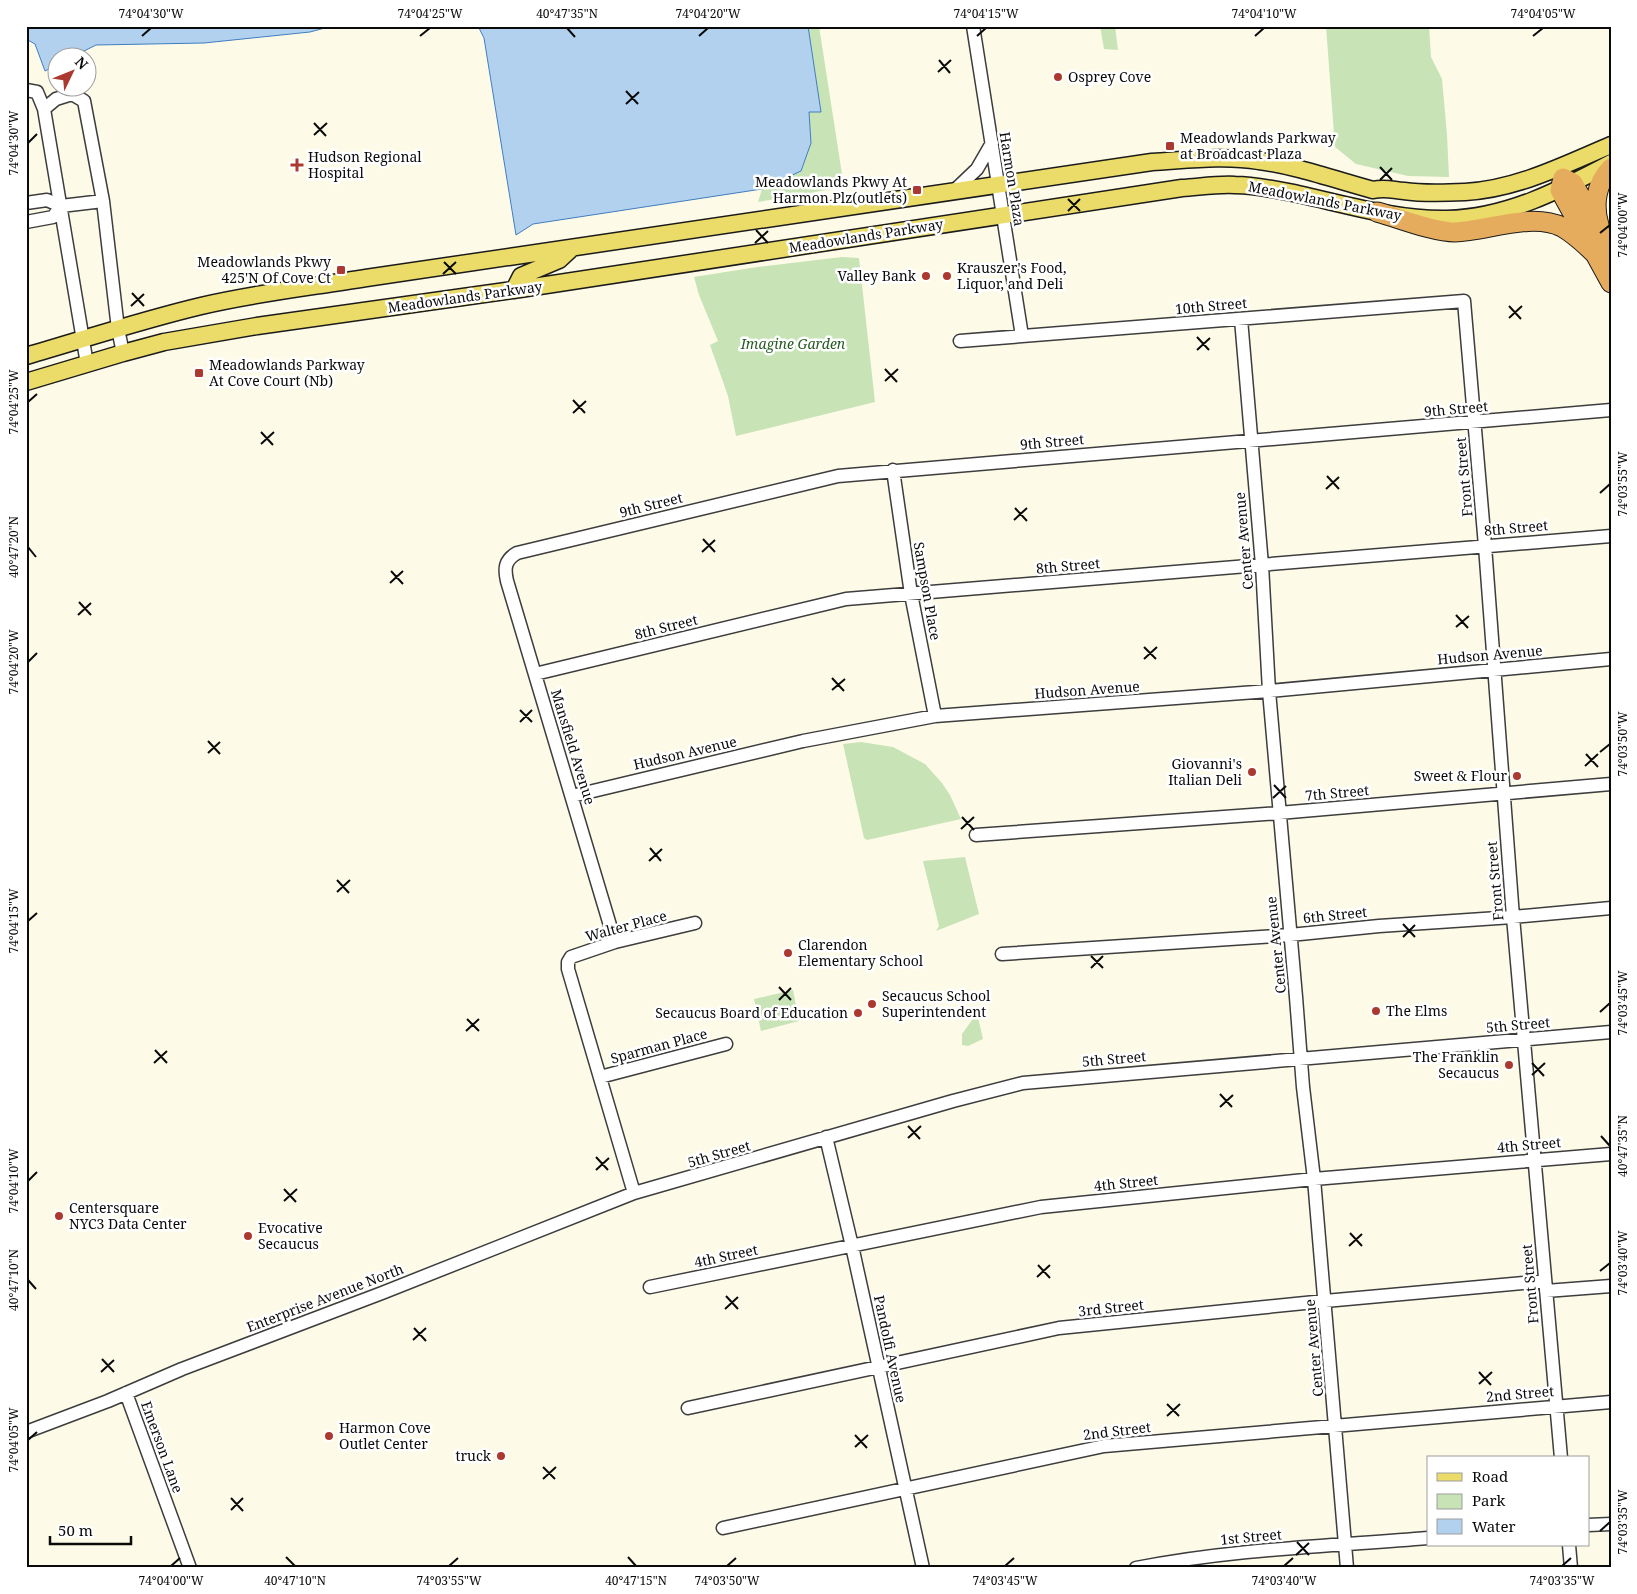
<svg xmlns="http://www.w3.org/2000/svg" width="1637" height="1594" font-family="'Noto Serif',serif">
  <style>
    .green { fill: #c8e3b6 }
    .water { fill: #b2d1ef; stroke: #407dbf }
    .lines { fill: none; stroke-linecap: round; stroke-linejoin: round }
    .minor-casing { stroke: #3d3d3d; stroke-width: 15 }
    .major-casing { stroke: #1b1b1b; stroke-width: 19 }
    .highway-casing { stroke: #1b1b1b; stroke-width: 21 }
    .minor { stroke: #fff; stroke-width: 12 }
    .major { stroke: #ebdc6a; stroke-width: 16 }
    .highway { stroke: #e6ac5d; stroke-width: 19 }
    .ticks { fill: none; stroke: #0a0a0a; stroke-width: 2 }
    .poi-dot { fill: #ab3930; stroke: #fff; stroke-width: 2 }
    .labels { text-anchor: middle; stroke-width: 5; stroke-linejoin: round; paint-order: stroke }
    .poi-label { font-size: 14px; fill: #0a0a0a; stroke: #fff; text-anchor: start }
    .street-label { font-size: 14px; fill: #0a0a0a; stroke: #fff }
    .park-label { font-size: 14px; font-style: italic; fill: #265a21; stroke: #fff }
    .neatline { fill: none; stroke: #0a0a0a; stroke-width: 2 }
    .ticks-label { font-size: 12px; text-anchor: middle; fill: #0a0a0a }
  </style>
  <rect width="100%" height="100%" fill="#fdfbe8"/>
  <path class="green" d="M 808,26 L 819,26 L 844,187 L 758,202 L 762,189 L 801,171 L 811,143 L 809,111 L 821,112 Z
    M 1100,26 L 1115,26 L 1118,50 L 1104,49 Z
    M 1326,26 L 1429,26 L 1431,57 L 1442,79 L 1447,135 L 1449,177 L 1408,176 L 1356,164 L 1335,147 Z
    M 842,257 L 859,258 L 875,402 L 736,436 L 728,396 L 710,345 L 718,341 L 699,295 L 694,277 L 757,267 Z
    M 861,742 L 893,747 L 925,764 L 942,783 L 950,795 L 961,819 L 867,840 L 864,838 L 843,744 Z
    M 965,857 L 979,914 L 936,931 L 939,926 L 923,861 Z
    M 793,990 L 799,1021 L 761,1031 L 754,999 Z
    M 977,1013 L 983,1039 L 968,1046 L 962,1045 L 962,1034 Z"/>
  <path class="water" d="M 26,26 L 332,26 L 310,32 L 204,43 L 96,45 L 72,57 L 58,58 L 57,65 L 45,71 L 35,44 L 26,39 Z
    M 478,26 L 808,26 L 821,112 L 809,112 L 811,143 L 801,171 L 762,189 L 533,224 L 516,235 L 484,38 Z"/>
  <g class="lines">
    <defs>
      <path id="minor" d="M 973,26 L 1022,336
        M 26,90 L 37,92 L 44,109 L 87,364
        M 44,109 L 56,99 L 72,94 L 84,101 L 103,201 L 118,329 L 123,353
        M 955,190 L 977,169 L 992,143
        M 26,203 L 47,200 L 61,206 L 103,201
        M 26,222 L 53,217 L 61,206
        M 1241,319 L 1262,565 L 1269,691 L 1296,997 L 1303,1087 L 1314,1179 L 1347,1568
        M 960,341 L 1464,301 L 1485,546 L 1513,917 L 1561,1458
        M 893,470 L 911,594 L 935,716
        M 535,674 L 846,599 L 1611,536
        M 572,796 L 803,741 L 935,716 L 1269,691 L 1611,659
        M 976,835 L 1279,813 L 1611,784
        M 615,942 L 507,581 C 504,568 505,560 517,553 L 838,476 L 1611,410
        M 1002,954 L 1290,935 L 1379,926 L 1513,917 L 1611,908
        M 600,1077 L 726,1044
        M 826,1137 L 852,1246 L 923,1568
        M 634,1193 L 568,969 L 568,962 L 571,957 L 615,942 L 695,923
        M 650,1287 L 1041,1207 L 1314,1179 L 1611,1154
        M 1546,1291 L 1611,1286
        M 126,1393 L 190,1568
        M 688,1408 L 1059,1328 L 1325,1301 L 1545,1281
        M 26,1432 L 108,1401 L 182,1369 L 382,1293 L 634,1193 L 953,1101 L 1023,1083 L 1611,1032
        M 1588,1525 L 1611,1524
        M 723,1528 L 1104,1446 L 1611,1402
        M 1569,1545 L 1571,1568
        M 1136,1568 C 1232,1549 1331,1546 1428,1538"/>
      <path id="major" d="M 514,290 L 521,276 L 559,260 L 572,248
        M 26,356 C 85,339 142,320 201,306 C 255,293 311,287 366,278 L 1152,162 C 1187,160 1224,155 1259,161 C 1297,166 1336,180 1373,190 C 1385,187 1392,190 1404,191 C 1424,194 1445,193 1465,192 C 1517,189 1564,165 1611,145
        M 26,382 L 123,353 L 164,342 L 257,326 L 520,289 L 1182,188 C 1199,187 1217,184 1235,185 C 1256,185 1278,190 1298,194 C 1348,205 1397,220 1447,219 C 1506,218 1560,190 1611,163"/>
      <path id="highway" d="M 1377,212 C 1399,218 1433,232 1455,232 C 1487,231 1532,212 1562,227 C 1574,234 1585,244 1595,254
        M 1599,225 C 1593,205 1596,183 1611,168
        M 1611,252 L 1573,183 L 1563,178 L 1560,190 L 1611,283"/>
    </defs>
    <use href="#minor" class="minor-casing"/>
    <use href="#major" class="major-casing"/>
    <use href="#highway" class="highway-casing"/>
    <use href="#minor" class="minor"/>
    <use href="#major" class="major"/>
    <use href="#highway" class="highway"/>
  </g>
  <path class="ticks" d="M 567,28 L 575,37M 142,36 L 151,28M 420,36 L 430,28M 699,36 L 708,28M 977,36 L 986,28M 1255,36 L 1264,28M 1533,36 L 1543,28M 939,60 L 950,73M 938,72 L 951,60M 626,91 L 638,104M 626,104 L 639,92M 314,123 L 326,136M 314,135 L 327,123M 28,143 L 37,134M 1380,167 L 1392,180M 1380,180 L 1392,168M 1068,199 L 1080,211M 1068,211 L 1080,199M 756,230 L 768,243M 1600,233 L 1610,225M 755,243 L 768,231M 444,262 L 456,274M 443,274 L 456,262M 132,293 L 144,306M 131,306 L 144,294M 1509,306 L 1521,319M 1509,318 L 1522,306M 1197,337 L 1209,350M 1197,350 L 1210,338M 885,369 L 897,382M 885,381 L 898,369M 573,400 L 585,413M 28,402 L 37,394M 573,413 L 586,401M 261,432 L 273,445M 261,444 L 274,432M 1327,476 L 1339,489M 1326,489 L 1339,477M 1600,493 L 1610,484M 1015,508 L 1027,521M 1014,520 L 1027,508M 703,539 L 715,552M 28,547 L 36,557M 702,552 L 715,540M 391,571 L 403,584M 390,583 L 403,571M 79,602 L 91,615M 78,615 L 91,603M 1456,615 L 1468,628M 1456,627 L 1469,616M 1144,647 L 1156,659M 1144,659 L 1157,647M 28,662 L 37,653M 832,678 L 844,691M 832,690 L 845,679M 520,710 L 532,722M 520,722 L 532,710M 208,741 L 220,754M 1600,752 L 1610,744M 208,753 L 220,742M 1586,754 L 1598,767M 1585,766 L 1598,754M 1274,785 L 1286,798M 1273,798 L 1286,786M 962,817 L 974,830M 961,829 L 974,817M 650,848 L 661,861M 649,861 L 662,849M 337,880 L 349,893M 337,892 L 350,880M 28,921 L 37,913M 1403,924 L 1415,937M 1403,937 L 1415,925M 1091,956 L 1103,968M 1091,968 L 1103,956M 779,987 L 791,1000M 779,1000 L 791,988M 1600,1012 L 1610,1003M 467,1019 L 479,1031M 466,1031 L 479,1019M 155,1050 L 167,1063M 154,1063 L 167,1051M 1532,1063 L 1544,1076M 1532,1075 L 1545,1063M 1220,1094 L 1232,1107M 1220,1107 L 1233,1095M 908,1126 L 920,1139M 1601,1136 L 1610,1146M 908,1138 L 921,1126M 596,1157 L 608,1170M 596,1170 L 609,1158M 28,1181 L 37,1172M 284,1189 L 296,1202M 284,1201 L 297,1189M 1350,1233 L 1362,1246M 1349,1246 L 1362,1234M 1038,1265 L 1050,1278M 1600,1271 L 1610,1263M 1037,1277 L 1050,1265M 28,1280 L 36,1289M 726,1296 L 738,1309M 725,1309 L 738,1297M 414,1328 L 426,1341M 413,1340 L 426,1328M 102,1359 L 114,1372M 101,1372 L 114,1360M 1479,1372 L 1491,1385M 1479,1384 L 1492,1372M 1167,1404 L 1179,1416M 1167,1416 L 1180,1404M 855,1435 L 867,1448M 28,1440 L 37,1432M 855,1447 L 868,1435M 543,1467 L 555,1479M 543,1479 L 556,1467M 231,1498 L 243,1511M 231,1510 L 243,1498M 1600,1531 L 1610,1522M 1297,1542 L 1309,1555M 1296,1555 L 1309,1543M 286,1557 L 295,1566M 628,1557 L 636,1566M 171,1566 L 180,1558M 449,1566 L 458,1558M 727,1566 L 736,1558M 1005,1566 L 1014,1558M 1284,1566 L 1293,1558M 1562,1566 L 1571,1558"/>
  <g class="poi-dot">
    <circle cx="1058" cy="77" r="5"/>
    <rect x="1165" y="141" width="10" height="10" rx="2.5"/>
    <path d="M294.5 157.5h5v5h5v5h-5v5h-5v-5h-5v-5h5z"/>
    <rect x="912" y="185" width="10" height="10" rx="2.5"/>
    <rect x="336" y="265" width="10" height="10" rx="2.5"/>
    <circle cx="926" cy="276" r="5"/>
    <circle cx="947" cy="276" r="5"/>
    <rect x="194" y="368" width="10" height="10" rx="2.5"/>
    <circle cx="1252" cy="772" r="5"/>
    <circle cx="1517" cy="776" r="5"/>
    <circle cx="788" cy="953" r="5"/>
    <circle cx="872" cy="1004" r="5"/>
    <circle cx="1376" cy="1011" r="5"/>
    <circle cx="858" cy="1013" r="5"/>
    <circle cx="1509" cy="1065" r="5"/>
    <circle cx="59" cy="1216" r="5"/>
    <circle cx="248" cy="1236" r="5"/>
    <circle cx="329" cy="1436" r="5"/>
    <circle cx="501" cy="1456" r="5"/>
  </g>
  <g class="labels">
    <g class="poi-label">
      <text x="1068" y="82">Osprey Cove</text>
      <text x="1180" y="143">Meadowlands Parkway<tspan x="1180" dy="16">at Broadcast Plaza</tspan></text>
      <text x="308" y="162">Hudson Regional<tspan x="308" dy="16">Hospital</tspan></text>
      <text x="907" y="187" text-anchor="end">Meadowlands Pkwy At<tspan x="907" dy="16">Harmon Plz(outlets)</tspan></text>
      <text x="331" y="267" text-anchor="end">Meadowlands Pkwy<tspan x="331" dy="16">425'N Of Cove Ct</tspan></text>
      <text x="957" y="273">Krauszer's Food,<tspan x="957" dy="16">Liquor, and Deli</tspan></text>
      <text x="916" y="281" text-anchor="end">Valley Bank</text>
      <text x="209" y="370">Meadowlands Parkway<tspan x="209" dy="16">At Cove Court (Nb)</tspan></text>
      <text x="1242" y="769" text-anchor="end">Giovanni's<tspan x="1242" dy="16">Italian Deli</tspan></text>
      <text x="1507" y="781" text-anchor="end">Sweet &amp; Flour</text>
      <text x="798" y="950">Clarendon<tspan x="798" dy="16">Elementary School</tspan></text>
      <text x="882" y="1001">Secaucus School<tspan x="882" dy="16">Superintendent</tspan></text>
      <text x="1386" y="1016">The Elms</text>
      <text x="848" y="1018" text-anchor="end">Secaucus Board of Education</text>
      <text x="1499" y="1062" text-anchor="end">The Franklin<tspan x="1499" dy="16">Secaucus</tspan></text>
      <text x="69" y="1213">Centersquare<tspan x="69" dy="16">NYC3 Data Center</tspan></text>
      <text x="258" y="1233">Evocative<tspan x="258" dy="16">Secaucus</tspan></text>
      <text x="339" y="1433">Harmon Cove<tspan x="339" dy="16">Outlet Center</tspan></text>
      <text x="491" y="1461" text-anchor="end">truck</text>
    </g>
    <g class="street-label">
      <text transform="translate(1012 179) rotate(81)" y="5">Harmon Plaza</text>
      <text transform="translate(1325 201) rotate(11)" y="5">Meadowlands Parkway</text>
      <text transform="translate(866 236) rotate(-9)" y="5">Meadowlands Parkway</text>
      <text transform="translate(465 297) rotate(-8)" y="5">Meadowlands Parkway</text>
      <text transform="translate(1211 306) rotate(-5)" y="5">10th Street</text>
      <text transform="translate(1456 409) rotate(-5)" y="5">9th Street</text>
      <text transform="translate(1052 442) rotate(-5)" y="5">9th Street</text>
      <text transform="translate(1464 477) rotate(-95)" y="5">Front Street</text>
      <text transform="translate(651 505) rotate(-14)" y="5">9th Street</text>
      <text transform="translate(1516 528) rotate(-5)" y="5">8th Street</text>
      <text transform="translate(1244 541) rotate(-95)" y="5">Center Avenue</text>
      <text transform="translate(1068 566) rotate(-5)" y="5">8th Street</text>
      <text transform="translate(927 591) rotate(80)" y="5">Sampson Place</text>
      <text transform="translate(666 627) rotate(-14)" y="5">8th Street</text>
      <text transform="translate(1490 655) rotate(-5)" y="5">Hudson Avenue</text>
      <text transform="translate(1087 690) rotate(-4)" y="5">Hudson Avenue</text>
      <text transform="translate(573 747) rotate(73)" y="5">Mansfield Avenue</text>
      <text transform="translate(685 753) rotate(-13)" y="5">Hudson Avenue</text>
      <text transform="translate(1337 793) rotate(-5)" y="5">7th Street</text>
      <text transform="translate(1495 881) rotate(-95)" y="5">Front Street</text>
      <text transform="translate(1335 915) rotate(-6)" y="5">6th Street</text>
      <text transform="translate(626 926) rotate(-15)" y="5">Walter Place</text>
      <text transform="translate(1276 945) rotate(-96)" y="5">Center Avenue</text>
      <text transform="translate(1518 1025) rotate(-5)" y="5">5th Street</text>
      <text transform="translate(659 1046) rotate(-15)" y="5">Sparman Place</text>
      <text transform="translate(1114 1059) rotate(-5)" y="5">5th Street</text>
      <text transform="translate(1529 1145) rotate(-5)" y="5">4th Street</text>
      <text transform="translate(719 1154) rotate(-16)" y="5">5th Street</text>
      <text transform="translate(1126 1183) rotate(-6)" y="5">4th Street</text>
      <text transform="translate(726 1256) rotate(-12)" y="5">4th Street</text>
      <text transform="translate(1530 1284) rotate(-95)" y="5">Front Street</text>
      <text transform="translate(325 1298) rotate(-21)" y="5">Enterprise Avenue North</text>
      <text transform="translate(1111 1308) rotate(-6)" y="5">3rd Street</text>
      <text transform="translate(1314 1348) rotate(-95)" y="5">Center Avenue</text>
      <text transform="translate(890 1349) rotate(78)" y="5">Pandolfi Avenue</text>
      <text transform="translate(1520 1394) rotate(-5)" y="5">2nd Street</text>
      <text transform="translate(1117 1431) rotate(-7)" y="5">2nd Street</text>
      <text transform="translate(162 1447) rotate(70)" y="5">Emerson Lane</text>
      <text transform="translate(1251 1537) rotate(-5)" y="5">1st Street</text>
    </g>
    <g class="park-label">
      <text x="793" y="349">Imagine Garden</text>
    </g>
  </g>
  <rect width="1637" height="1594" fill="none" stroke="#ffffff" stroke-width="55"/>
  <rect x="1427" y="1456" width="162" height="90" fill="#ffffff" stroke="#9d9d9d"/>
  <rect x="1437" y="1473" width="25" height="8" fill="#ebdc6a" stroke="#9d9d9d"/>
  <text x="1472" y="1482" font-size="15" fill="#0a0a0a">Road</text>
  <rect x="1437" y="1494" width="25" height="15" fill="#c8e3b6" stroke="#9d9d9d"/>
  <text x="1472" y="1506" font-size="15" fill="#0a0a0a">Park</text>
  <rect x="1437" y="1519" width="25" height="15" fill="#b2d1ef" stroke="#9d9d9d"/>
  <text x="1472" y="1532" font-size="15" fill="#0a0a0a">Water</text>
  <g transform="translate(72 72) rotate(47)"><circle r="24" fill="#ffffff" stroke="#9d9d9d"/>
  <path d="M0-4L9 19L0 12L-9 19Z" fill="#ab3930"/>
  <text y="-8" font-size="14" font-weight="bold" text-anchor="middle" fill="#0a0a0a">N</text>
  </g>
  <path d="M50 1536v8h81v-8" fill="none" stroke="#0a0a0a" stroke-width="2.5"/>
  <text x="58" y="1536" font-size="15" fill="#0a0a0a" stroke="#ffffff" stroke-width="4" paint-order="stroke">50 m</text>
  <rect x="28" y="28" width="1582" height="1538" class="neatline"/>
  <g class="ticks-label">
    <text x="151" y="18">74°04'30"W</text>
    <text x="430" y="18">74°04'25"W</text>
    <text x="567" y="18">40°47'35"N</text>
    <text x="708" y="18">74°04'20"W</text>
    <text x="986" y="18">74°04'15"W</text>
    <text x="1264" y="18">74°04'10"W</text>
    <text x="1543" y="18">74°04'05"W</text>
    <text transform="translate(14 143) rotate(-90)" y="4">74°04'30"W</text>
    <text transform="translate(1623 225) rotate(-90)" y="4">74°04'00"W</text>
    <text transform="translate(14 402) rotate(-90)" y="4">74°04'25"W</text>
    <text transform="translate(1623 484) rotate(-90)" y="4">74°03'55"W</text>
    <text transform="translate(14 547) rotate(-90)" y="4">40°47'20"N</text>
    <text transform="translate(14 662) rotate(-90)" y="4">74°04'20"W</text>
    <text transform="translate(1623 744) rotate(-90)" y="4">74°03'50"W</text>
    <text transform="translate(14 921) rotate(-90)" y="4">74°04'15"W</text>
    <text transform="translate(1623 1003) rotate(-90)" y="4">74°03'45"W</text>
    <text transform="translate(1623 1146) rotate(-90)" y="4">40°47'35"N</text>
    <text transform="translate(14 1181) rotate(-90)" y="4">74°04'10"W</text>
    <text transform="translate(1623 1263) rotate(-90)" y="4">74°03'40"W</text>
    <text transform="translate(14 1280) rotate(-90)" y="4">40°47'10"N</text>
    <text transform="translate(14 1440) rotate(-90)" y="4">74°04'05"W</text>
    <text transform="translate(1623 1522) rotate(-90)" y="4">74°03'35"W</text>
    <text x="171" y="1585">74°04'00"W</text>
    <text x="295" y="1585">40°47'10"N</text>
    <text x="449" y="1585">74°03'55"W</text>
    <text x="636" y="1585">40°47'15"N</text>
    <text x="727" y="1585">74°03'50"W</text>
    <text x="1005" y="1585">74°03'45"W</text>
    <text x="1284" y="1585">74°03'40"W</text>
    <text x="1562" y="1585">74°03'35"W</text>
  </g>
</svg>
